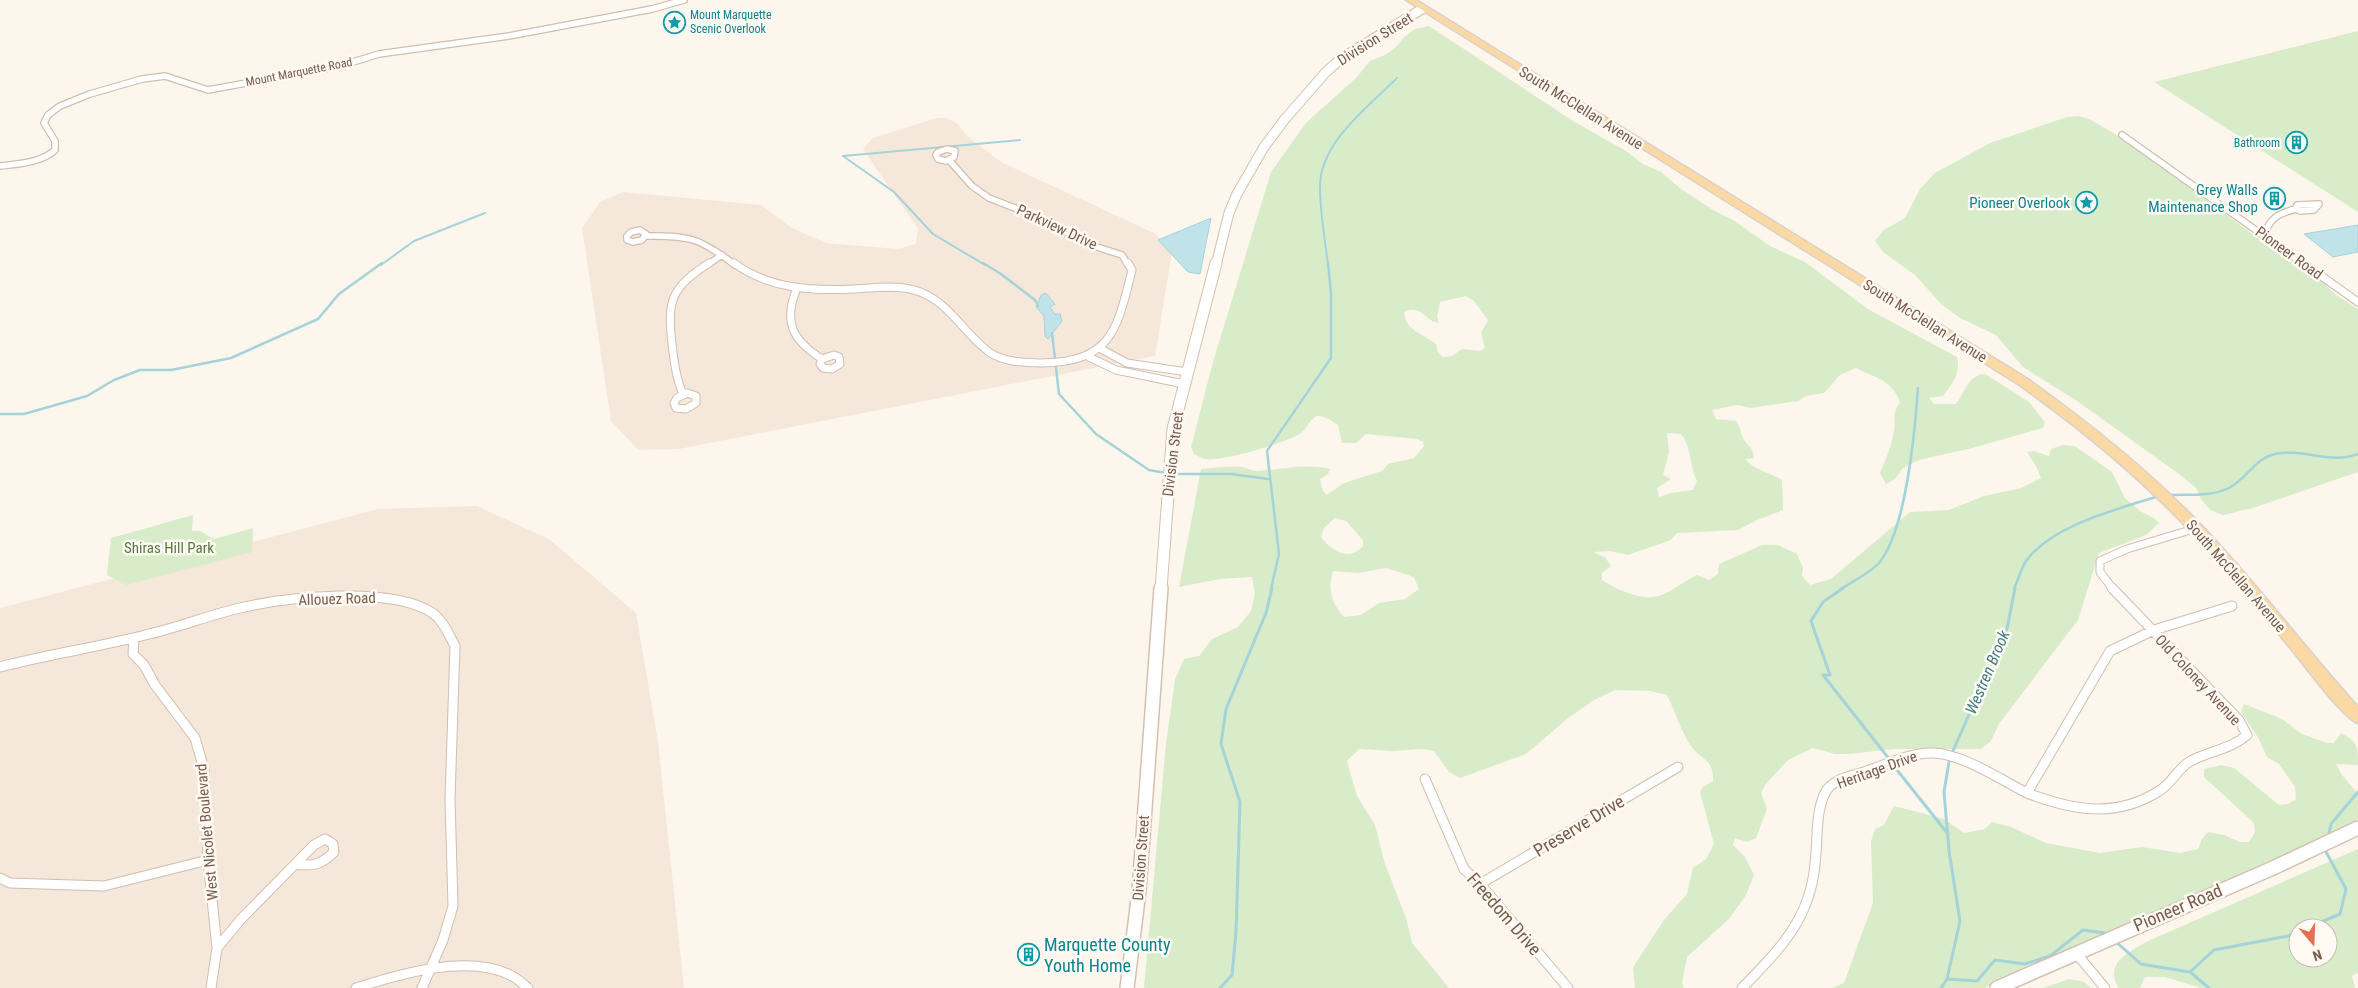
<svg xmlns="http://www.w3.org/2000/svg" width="2358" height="988" font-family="'Roboto Condensed',sans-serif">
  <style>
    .residential { fill: #f5e8da }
    .green { fill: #d8ecc9; fill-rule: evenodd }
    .water { fill: #bfe3e8; stroke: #a5d3da }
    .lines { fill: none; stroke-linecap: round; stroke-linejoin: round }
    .stream-far2 { stroke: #a5d3da; stroke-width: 2 }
    .stream-far1 { stroke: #a5d3da; stroke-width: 2.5 }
    .stream { stroke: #a5d3da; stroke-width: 3 }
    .street-far2-casing { stroke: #d1beb0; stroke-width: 8 }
    .street-far1-casing { stroke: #d1beb0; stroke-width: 9 }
    .street-casing { stroke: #d1beb0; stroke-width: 11 }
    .secondary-far2-casing { stroke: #d6c0b0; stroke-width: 11 }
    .secondary-far1-casing { stroke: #d6c0b0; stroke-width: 13 }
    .secondary-casing { stroke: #d6c0b0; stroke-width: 16 }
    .primary-casing { stroke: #dad1cd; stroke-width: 3 }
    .street-far2 { stroke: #fff; stroke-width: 5.5 }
    .street-far1 { stroke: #fff; stroke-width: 7 }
    .street { stroke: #fff; stroke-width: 9 }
    .secondary-far2 { stroke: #fff; stroke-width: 9 }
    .secondary-far1 { stroke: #fff; stroke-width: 11 }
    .secondary { stroke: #fff; stroke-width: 13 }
    .primary { fill: #fbd9a5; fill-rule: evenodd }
    .labels { text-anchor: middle; stroke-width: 5; stroke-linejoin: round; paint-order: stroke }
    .far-culture-label { font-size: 12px; fill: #0d838f; stroke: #fffaf3; text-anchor: start }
    .far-street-label { font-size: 12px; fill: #7a5c4d; stroke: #fffaf3 }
    .street-label { font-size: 15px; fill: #7a5c4d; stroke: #fffaf3 }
    .culture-label { font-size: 15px; fill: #0d838f; stroke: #fffaf3; text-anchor: end }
    .park-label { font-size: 15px; fill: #537a41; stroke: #fffaf3 }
    .water-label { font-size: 16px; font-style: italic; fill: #437c86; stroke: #fffaf3 }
    .near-street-label { font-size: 18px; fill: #7a5c4d; stroke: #fffaf3 }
    .near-culture-label { font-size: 18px; fill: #0d838f; stroke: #fffaf3; text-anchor: start }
  </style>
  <rect width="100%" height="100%" fill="#fdf6ec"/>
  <path class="residential" d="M 936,118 L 947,118 L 958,124 L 966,135 L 1001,162 L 1154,233 L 1166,243 L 1172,252 L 1155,356 L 679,449 L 638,450 L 611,421 L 582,228 L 600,202 L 623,192 L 761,205 L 792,228 L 826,243 L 898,249 L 916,244 L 918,229 L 863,149 L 873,138 Z
    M 477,506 L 549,539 L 636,613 L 658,742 L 684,988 L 0,988 L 0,608 L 378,509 Z"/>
  <path class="green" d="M 1429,26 L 1573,121 L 1626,151 L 1643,164 L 1661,172 L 1681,189 L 1713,210 L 1733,220 L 1770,246 L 1805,262 L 1868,309 L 1957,357 C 1961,374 1953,382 1943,396 L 1929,398 L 1934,404 L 1956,404 C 1964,393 1969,374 1985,374 L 2029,402 L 2045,422 L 2043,428 L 1972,448 L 1919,460 L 1903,468 L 1895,479 L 1886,484 L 1880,473 C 1886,460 1891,446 1894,432 C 1896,417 1891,417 1900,402 C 1892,380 1876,378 1856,368 L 1840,375 L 1824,393 L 1806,396 L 1798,401 L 1751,408 L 1738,405 L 1712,410 L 1716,419 L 1736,421 C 1740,427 1740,430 1742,436 C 1746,446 1753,445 1754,458 L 1745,459 C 1754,470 1769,472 1782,480 L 1783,510 L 1757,520 L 1738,530 L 1677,533 L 1671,540 L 1628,555 L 1610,551 L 1593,552 L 1605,557 L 1611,566 L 1602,573 L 1602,580 C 1619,591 1646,604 1666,593 C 1677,588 1686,580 1697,575 L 1709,580 L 1718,574 L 1719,564 L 1762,545 L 1778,545 L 1797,554 L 1803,568 L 1802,576 L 1810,585 L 1831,579 L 1910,512 L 1949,510 L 1984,496 L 2021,488 L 2041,478 L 2036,466 L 2027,452 L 2034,451 L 2049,456 L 2051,449 L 2063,445 L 2075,446 L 2112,472 L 2125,498 L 2140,511 L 2154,518 L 2159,523 L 2146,535 L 2099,553 L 2078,620 L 1999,724 L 1991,741 L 1981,749 L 1894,749 L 1849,754 L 1835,754 L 1813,748 L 1788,760 L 1766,784 L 1761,793 L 1767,809 L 1756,838 L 1747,842 L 1735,838 L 1733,845 L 1745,857 L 1754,875 L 1746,895 L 1729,919 L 1687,957 L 1682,982 L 1684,988 L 1635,988 L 1633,967 L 1664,920 L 1687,894 L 1693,868 L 1706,859 L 1714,844 L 1700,792 L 1703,787 L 1713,781 C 1714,759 1701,760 1691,746 C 1681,731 1675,711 1667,695 L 1650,691 L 1615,690 L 1594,700 L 1567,719 L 1526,754 L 1460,778 L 1449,772 L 1434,751 L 1422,749 L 1393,751 L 1359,749 L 1347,761 L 1357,796 L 1375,825 L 1385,864 L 1406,918 L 1412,943 L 1449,988 L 1144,988 L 1166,744 L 1175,679 L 1184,659 L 1199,656 L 1212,639 L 1238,627 L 1251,611 L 1255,594 L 1252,577 L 1220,579 L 1179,587 L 1201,469 C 1214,468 1227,466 1241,467 C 1246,467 1251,471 1256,471 C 1281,470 1305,463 1330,469 L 1328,474 L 1320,479 L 1323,491 L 1327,495 L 1344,483 L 1382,471 L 1388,464 L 1414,458 L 1424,446 L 1423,442 L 1417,439 L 1366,434 L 1356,443 L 1342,443 L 1338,425 C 1332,421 1324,415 1317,416 C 1310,418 1307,429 1301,433 C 1286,443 1222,462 1204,459 C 1201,458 1197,455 1194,454 L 1191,447 L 1213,362 L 1271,172 L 1306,123 L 1357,77 L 1370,61 L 1385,55 L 1396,47 L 1404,37 L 1415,29 ZM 1466,296 L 1473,300 L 1488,320 L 1481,333 L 1485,348 L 1480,351 L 1462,349 L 1452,356 L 1443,357 L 1438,352 L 1436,344 C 1424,334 1402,329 1405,311 C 1425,306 1424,321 1439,323 L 1437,317 L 1440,302 ZM 1667,433 L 1681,434 C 1692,447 1689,466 1697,481 L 1693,490 L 1671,493 L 1659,497 L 1657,488 L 1671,479 L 1663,475 L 1669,452 ZM 1335,518 L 1346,521 L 1363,540 L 1363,546 C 1348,562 1332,551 1321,537 L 1324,528 ZM 1386,568 L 1414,577 L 1419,589 L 1405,599 L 1379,603 L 1361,615 L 1344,617 C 1332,604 1327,588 1333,571 L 1359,573 Z
    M 2358,31 L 2358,212 L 2154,82 Z
    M 2079,116 L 2089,119 L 2131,143 L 2284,258 L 2309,272 L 2325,284 L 2336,295 L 2358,309 L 2358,472 L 2253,508 L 2223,515 L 2210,510 L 2201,499 L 2196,488 L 2179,474 L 2077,401 L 2023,367 L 1996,335 L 1960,318 L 1941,304 L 1915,275 L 1883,252 L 1875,241 L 1884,230 L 1905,218 L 1920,189 L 1935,173 L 1990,143 L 2067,117 Z
    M 193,515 L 192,531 L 200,531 L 214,539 L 253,528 L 252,552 L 126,585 L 107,575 L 111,538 Z
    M 2244,704 L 2282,719 L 2302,734 L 2327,743 L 2334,743 L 2341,733 C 2358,742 2358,746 2358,765 L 2336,764 L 2342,775 L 2358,794 L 2358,819 L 2342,830 L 1984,988 L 1832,988 L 1844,983 L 1873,903 L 1871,841 L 1875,829 L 1884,825 L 1894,806 L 1944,819 L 1964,833 L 1985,829 L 1992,822 L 2011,827 L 2046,843 L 2100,853 L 2142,847 L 2180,853 L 2198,849 L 2202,839 L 2208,832 L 2224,835 L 2240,842 L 2249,842 L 2255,832 L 2254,823 L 2204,777 L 2204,769 L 2221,765 L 2234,768 L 2279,805 L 2288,804 L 2296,799 L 2295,787 L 2279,764 L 2267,757 L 2259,739 L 2241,712 Z
    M 2358,849 L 2358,973 L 2352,976 L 2355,988 L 2201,988 L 2165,977 L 2145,977 L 2140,988 L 2119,988 C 2102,963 2131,951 2148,941 ZM 2298,928 L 2328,928 L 2328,958 L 2298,958 Z
    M 2070,979 L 2084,982 L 2091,988 L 2042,988 Z"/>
  <path class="water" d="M 1211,218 L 1200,274 L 1188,272 L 1158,240 Z
    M 2358,225 L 2358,252 L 2333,257 L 2304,234 Z
    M 1046,293 L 1055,304 L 1050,307 L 1055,314 L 1060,314 L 1062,321 L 1048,339 L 1045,336 L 1044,316 L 1036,307 L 1041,295 Z"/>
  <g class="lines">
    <path class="stream-far2" d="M 381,265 L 414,241 L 485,213
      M 985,265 L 933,234 L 894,192 L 843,156 L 1020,140
      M 1328,265 C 1325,239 1320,213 1320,188 C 1319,143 1368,107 1397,78"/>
    <path class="stream-far1" d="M 983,263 L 1001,274 L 1035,300 L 1038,306
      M 1052,333 L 1059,394 L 1096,434 L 1149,470 L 1166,473
      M 0,414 L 24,414 L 87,396 L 114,380 L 140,370 L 171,370 L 231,358 L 318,319 L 339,294 L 382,263
      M 1174,474 L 1231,474 L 1268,479
      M 2169,495 C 2188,494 2211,497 2229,488 C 2246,479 2256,458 2275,454 C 2304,448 2330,465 2358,454
      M 1271,589 L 1279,554 L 1267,451 L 1331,358 L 1331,293 L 1328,263
      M 1841,589 C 1853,581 1870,573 1879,563 C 1906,531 1915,430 1918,388
      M 2014,589 C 2018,580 2021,569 2026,561 C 2052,525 2118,509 2159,496"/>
    <path class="stream" d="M 1843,588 L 1823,602 L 1811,621 L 1830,675 L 1823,675 L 1890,760
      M 1952,753 L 2007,629 L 2015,588
      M 1893,765 L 1948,834
      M 2329,833 L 2331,824 L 2358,792
      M 2307,928 L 2340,914 L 2346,889 L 2325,850
      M 2115,941 L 2141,964 L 2190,972 L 2209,988
      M 2190,972 L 2214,950 L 2288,936 L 2298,932
      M 1947,979 L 1977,981 L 1995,960 L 2025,964 L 2050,956 L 2083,930 L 2105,933 L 2109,936
      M 1220,988 L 1232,975 L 1236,932 L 1240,802 L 1221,744 L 1226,709 L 1266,613 L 1272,588
      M 1941,988 L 1947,979 L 1960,921 L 1949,851 L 1944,792 L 1949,762"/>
    <defs>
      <path id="street-far2" d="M 2122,135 L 2305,265
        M 947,149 L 955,151 L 954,157 L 946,161 L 938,159 L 936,155 L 938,152 Z
        M 949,160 L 972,186 L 989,198 L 1025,212 L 1091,245 L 1122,255 L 1128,265
        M 0,166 C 18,164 41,163 55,150 L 55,141 L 44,123 L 48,115 L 60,106 L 90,94 L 142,79 L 165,76 L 208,90 L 340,66 L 379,54 L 509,36 L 652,9 L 684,0
        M 2319,204 L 2314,210 L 2300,211 L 2296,209 L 2297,205 Z
        M 640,230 L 646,234 L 642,240 L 633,242 L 627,240 L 627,236 L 631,232 Z
        M 645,236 C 689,235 700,238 735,265
        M 2265,236 C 2268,218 2280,213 2296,209
        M 707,265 L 722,255"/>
      <path id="street-far1" d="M 734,263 C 769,289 812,291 853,289 C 872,288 892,285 910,289 C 946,296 962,332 989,352 C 1003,362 1024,363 1041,363 C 1112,362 1117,330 1132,270 L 1128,263
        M 2303,263 L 2358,302
        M 797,288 C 783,322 792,340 822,359
        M 1101,349 L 1127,363 L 1187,372
        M 834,355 L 839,357 L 840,364 L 832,369 L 823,368 L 820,364 L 822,359 Z
        M 1089,357 L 1116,370 L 1184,384
        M 687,393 L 696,396 L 696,403 L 686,409 L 676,408 L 674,403 L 677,398 Z
        M 683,394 C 676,378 674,361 672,344 C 667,300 671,288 709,263
        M 2113,589 L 2100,572 L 2100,561 L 2127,549 L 2197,528"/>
      <path id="street" d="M 134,638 L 133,654 L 144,665 L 155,685 L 195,738 L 204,769 L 208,860 L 217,948 L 211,988
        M 0,667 C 49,654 100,647 149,634 C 180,627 209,615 240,608 C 287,597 394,585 434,614 C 444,622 449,635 455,646 L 450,799 L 453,906 L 443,940 L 422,988
        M 1425,779 L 1464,869 L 1480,884 L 1568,988
        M 2027,793 C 2072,810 2115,819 2159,791 C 2171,784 2177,770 2189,762 C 2208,751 2230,750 2247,735 L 2239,720 L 2112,588
        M 0,878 L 10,883 L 104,886 L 208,860
        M 1480,884 L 1678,767
        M 217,948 L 242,918 L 314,845 L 325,839 L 333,844 L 334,852 C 322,864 313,867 296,864
        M 2076,953 L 2105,988
        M 356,988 C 399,974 470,953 512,976 C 518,979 523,984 528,988
        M 1742,988 C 1779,950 1810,920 1815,864 C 1818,842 1815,813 1825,793 C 1832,779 1851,776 1864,772 C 1885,765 1911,752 1933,753 C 1963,754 2001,780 2027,793 L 2110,651 L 2154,630 L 2232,606"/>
      <path id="secondary-far2" d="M 1216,265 L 1229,213 L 1237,194 L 1264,147 L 1285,119 L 1326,72 L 1342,58 L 1422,9"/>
      <path id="secondary-far1" d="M 1161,589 L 1173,429 L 1216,263"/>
      <path id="secondary" d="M 1127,988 L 1139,891 L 1161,588
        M 1997,988 L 2273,868 L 2358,828"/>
      <path id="primary" d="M 1406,0 L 1416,0 L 2026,378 C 2088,422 2147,469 2200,524 C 2256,582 2304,647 2358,707 L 2358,723 C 2343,718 2305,666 2292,650 C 2259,610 2227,569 2191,532 C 2139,476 2080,428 2018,384 Z"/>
    </defs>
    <use href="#street-far2" class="street-far2-casing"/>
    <use href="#street-far1" class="street-far1-casing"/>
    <use href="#street" class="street-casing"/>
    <use href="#secondary-far2" class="secondary-far2-casing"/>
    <use href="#secondary-far1" class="secondary-far1-casing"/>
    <use href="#secondary" class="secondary-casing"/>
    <use href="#primary" class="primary-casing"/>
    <use href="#street-far2" class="street-far2"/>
    <use href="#street-far1" class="street-far1"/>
    <use href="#street" class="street"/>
    <use href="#secondary-far2" class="secondary-far2"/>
    <use href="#secondary-far1" class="secondary-far1"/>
    <use href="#secondary" class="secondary"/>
    <use href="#primary" class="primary"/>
  </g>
  <defs>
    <symbol id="sight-ring" viewBox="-11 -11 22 22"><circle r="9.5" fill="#fffaf3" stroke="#0f9aa8" stroke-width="1.5"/><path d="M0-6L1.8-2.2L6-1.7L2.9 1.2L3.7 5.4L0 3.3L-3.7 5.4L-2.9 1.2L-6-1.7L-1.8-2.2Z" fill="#0f9aa8"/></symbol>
    <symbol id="building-ring" viewBox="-11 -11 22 22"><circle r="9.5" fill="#fffaf3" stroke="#0f9aa8" stroke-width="1.5"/><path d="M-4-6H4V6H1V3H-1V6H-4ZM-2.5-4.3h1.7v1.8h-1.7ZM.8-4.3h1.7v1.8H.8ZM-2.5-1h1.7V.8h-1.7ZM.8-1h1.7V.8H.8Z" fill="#0f9aa8"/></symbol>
  </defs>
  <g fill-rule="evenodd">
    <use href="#sight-ring" x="662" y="10" width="25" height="25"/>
    <use href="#building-ring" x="2284" y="130" width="25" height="25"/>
    <use href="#building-ring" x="2262" y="186" width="25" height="25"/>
    <use href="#sight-ring" x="2074" y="190" width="25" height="25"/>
    <use href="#building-ring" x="1016" y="942" width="25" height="25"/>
  </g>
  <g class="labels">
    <g class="far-culture-label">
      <text x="690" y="19">Mount Marquette<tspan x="690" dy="14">Scenic Overlook</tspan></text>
      <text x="2280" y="147" text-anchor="end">Bathroom</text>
    </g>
    <g class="far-street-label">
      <text transform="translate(299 72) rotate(-11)" y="4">Mount Marquette Road</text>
    </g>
    <g class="street-label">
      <text transform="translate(1375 39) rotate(-32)" y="5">Division Street</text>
      <text transform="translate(1581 108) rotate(32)" y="5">South McClellan Avenue</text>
      <text transform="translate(1057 227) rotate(25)" y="5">Parkview Drive</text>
      <text transform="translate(2289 253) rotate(36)" y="5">Pioneer Road</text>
      <text transform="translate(1925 321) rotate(32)" y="5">South McClellan Avenue</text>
      <text transform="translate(1173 454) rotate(-83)" y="5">Division Street</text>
      <text transform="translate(2236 576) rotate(49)" y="5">South McClellan Avenue</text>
      <text transform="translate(337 599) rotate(-2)" y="5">Allouez Road</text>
      <text transform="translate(2198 680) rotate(47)" y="5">Old Coloney Avenue</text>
      <text transform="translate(1877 770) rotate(-20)" y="5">Heritage Drive</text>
      <text transform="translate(207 832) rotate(-95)" y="5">West Nicolet Boulevard</text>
      <text transform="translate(1141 858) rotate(-86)" y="5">Division Street</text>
    </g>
    <g class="culture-label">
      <text x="2258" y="195">Grey Walls<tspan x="2258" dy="17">Maintenance Shop</tspan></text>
      <text x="2070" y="208">Pioneer Overlook</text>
    </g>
    <g class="park-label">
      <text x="169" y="553">Shiras Hill Park</text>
    </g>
    <g class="water-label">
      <text transform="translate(1987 672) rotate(-67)" y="6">Westren Brook</text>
    </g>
    <g class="near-street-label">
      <text transform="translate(1579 826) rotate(-31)" y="6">Preserve Drive</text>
      <text transform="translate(2178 908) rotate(-23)" y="6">Pioneer Road</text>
      <text transform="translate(1504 914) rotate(49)" y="6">Freedom Drive</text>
    </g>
    <g class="near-culture-label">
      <text x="1044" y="951">Marquette County<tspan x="1044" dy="21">Youth Home</tspan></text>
    </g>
  </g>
  <g transform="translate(2313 943) rotate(161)"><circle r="24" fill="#fffaf3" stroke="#cabbb1"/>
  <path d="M0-4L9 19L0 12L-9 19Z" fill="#e76f51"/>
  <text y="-8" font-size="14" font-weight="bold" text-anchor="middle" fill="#7a5c4d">N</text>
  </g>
</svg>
